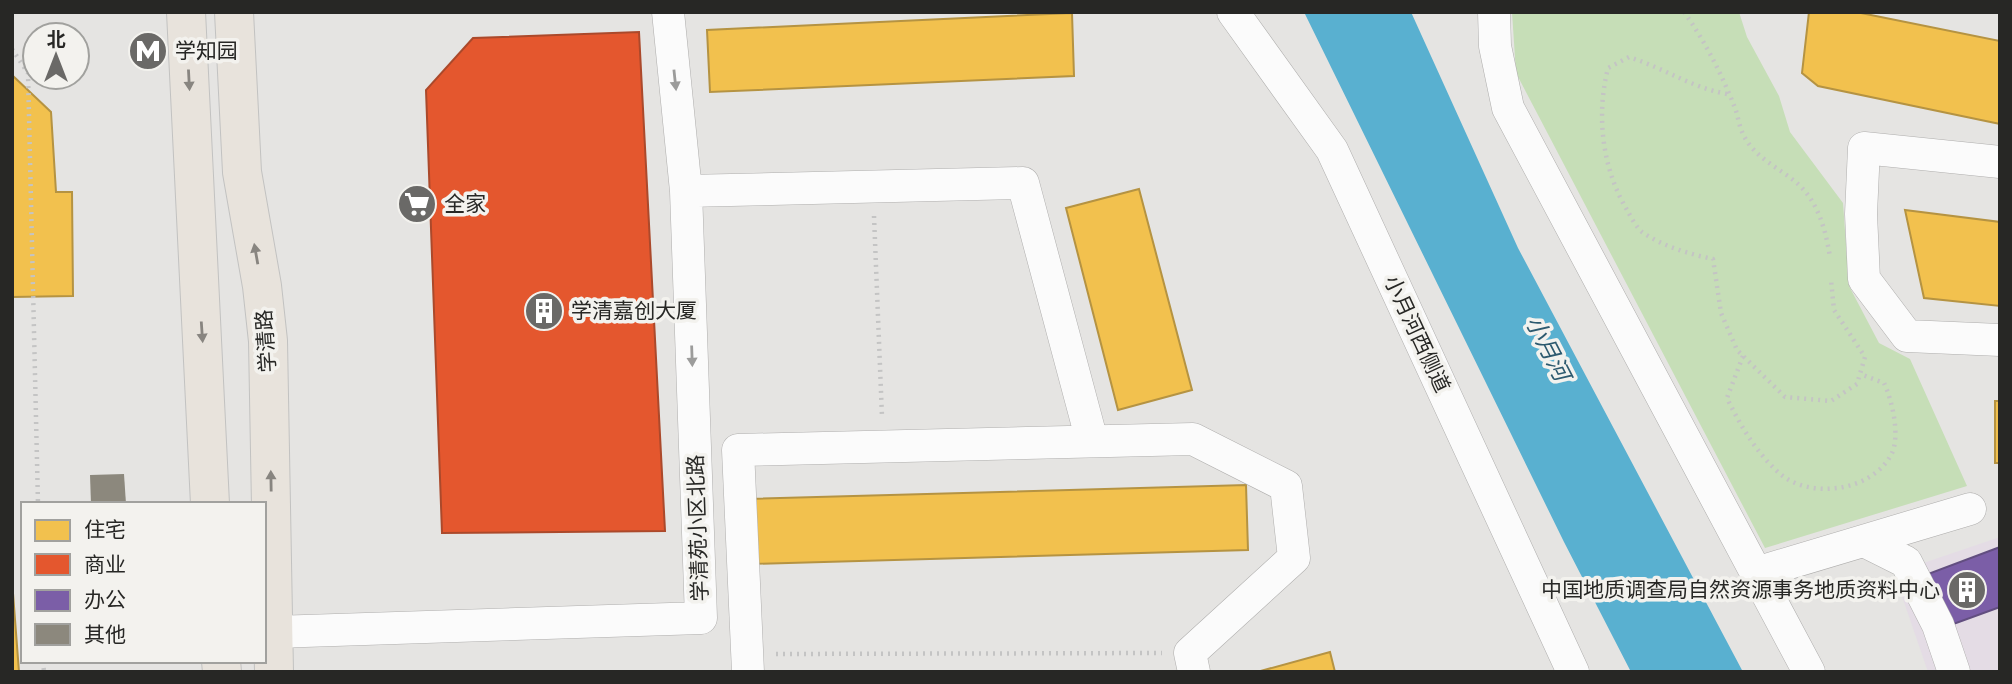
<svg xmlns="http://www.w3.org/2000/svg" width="2012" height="684" font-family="Raleway,'Noto Sans SC',sans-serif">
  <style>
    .commercial { fill: #e4dce5 }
    .green { fill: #c6deb7 }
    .water { fill: #59b0d0 }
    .homes { fill: #f2c14e; stroke: #b59342; stroke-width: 2 }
    .shops { fill: #e4572e; stroke: #ab492b; stroke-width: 2 }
    .offices { fill: #7b5ea7; stroke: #624e80; stroke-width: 2 }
    .building { fill: #8c887d }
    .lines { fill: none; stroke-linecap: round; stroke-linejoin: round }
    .minor-casing { stroke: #afaead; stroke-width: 33 }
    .major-casing { stroke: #c2c2c1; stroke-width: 40 }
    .path { stroke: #c4c4c4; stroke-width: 4.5; stroke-dasharray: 2 5; stroke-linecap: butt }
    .minor { stroke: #fbfbfb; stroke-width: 32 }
    .major { stroke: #e8e3dc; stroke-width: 38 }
    .oneway { fill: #888580 }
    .oneway2 { fill: #9c9c9b }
    .labels { text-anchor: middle; stroke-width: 7; stroke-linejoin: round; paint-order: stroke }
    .poi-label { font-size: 21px; fill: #272725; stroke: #f3f2ee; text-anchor: start }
    .street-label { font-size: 21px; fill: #272725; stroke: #f3f2ee }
    .water-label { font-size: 23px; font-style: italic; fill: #2d5a6f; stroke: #f3f2ee }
  </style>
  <rect width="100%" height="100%" fill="#e5e4e2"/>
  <path class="commercial" d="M 2000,537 L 2000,672 L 1928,672 L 1894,573 Z"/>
  <path class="green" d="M 1512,12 L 1739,12 L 1747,37 L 1779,96 L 1790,132 L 1843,203 L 1849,286 L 1879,343 L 1910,359 L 1967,486 L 1765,548 L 1516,73 Z"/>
  <path class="water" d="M 1304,12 L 1411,12 L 1518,248 L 1743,672 L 1631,672 L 1564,542 Z"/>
  <path class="homes" d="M 1809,12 L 1856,12 L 2000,41 L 2000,124 L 1818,86 L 1802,73 Z
    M 1072,13 L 1074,76 L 710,92 L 707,30 Z
    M 12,75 L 51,112 L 56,192 L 72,192 L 73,296 L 12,297 Z
    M 1139,189 L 1192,390 L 1118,410 L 1066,208 Z
    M 1905,210 L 2000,222 L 2000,306 L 1924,298 Z
    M 1995,401 L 2000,401 L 2000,463 L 1995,463 Z
    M 1246,485 L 1248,550 L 750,564 L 748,499 Z
    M 12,580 L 19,672 L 12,672 Z
    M 1330,652 L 1335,672 L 1257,672 Z"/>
  <path class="shops" d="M 639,32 L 665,531 L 442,533 L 426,90 L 473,38 Z"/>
  <path class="offices" d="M 2000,547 L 2000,607 L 1948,626 L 1928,574 Z"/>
  <path class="building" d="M 124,474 L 126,504 L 91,504 L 90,475 Z"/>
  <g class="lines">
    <defs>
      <path id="minor" d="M 1233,12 L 1332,150 L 1573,672
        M 1494,12 L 1495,46 L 1508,108 L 1809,672
        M 2000,162 L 1864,148 L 1861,214 L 1864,279 L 1907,336 L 2000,340
        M 686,191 L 1023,183 L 1092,441
        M 1864,541 L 1906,562 L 1938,625 L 1954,672
        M 1756,573 L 1970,509
        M 274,632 L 701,618 L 686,191 L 668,12
        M 748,672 L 738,450 L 1193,439 L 1286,486 L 1294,558 L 1190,653 L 1194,672"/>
      <path id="major" d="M 186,12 L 210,504
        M 234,12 L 242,172 L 262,286 L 268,341 L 274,672
        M 221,661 L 222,672"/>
    </defs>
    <use href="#minor" class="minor-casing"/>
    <use href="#major" class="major-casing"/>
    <path class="path" d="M 1684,12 C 1705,41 1722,75 1735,108 C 1738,116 1739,126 1743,134 C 1754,158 1780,168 1798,184 C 1819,203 1826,232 1830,257
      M 12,49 L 28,73 L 38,504
      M 1727,94 C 1690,87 1666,69 1629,57 L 1608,68 C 1596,115 1602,168 1627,210 C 1631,217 1636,227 1642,232 C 1662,246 1689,254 1713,259 L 1721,313 L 1737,350 L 1785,397 L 1831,401 L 1857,384 L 1865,357 L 1834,310 L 1831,280
      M 874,216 L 882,417
      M 1743,356 L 1727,398 C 1740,425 1756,452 1778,472 C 1808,500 1871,492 1891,455 C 1901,437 1892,400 1884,383 L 1860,374
      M 776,654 L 1162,653
      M 43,661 L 44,672"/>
    <use href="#minor" class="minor"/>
    <use href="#major" class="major"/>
  </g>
  <defs><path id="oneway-solid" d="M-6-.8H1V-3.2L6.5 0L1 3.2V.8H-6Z" transform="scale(1.75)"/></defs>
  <g class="oneway">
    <use href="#oneway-solid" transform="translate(189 80) rotate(87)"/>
    <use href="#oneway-solid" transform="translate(256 254) rotate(-100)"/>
    <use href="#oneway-solid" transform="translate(202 332) rotate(86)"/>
    <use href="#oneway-solid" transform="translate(271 481) rotate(-91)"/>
  </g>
  <g class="oneway2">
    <use href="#oneway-solid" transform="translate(675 80) rotate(84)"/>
    <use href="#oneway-solid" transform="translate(692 356) rotate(88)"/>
  </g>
  <defs>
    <symbol id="metro-disc" viewBox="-11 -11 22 22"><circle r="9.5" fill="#6a6967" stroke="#f3f2ee"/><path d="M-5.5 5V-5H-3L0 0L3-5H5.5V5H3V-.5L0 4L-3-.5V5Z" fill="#fff"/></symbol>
    <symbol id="supermarket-disc" viewBox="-11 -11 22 22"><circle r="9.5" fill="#6a6967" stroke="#f3f2ee"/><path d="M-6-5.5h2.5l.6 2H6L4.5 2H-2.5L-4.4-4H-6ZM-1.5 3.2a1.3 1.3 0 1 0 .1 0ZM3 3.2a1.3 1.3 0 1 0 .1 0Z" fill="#fff"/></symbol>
    <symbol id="building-disc" viewBox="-11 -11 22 22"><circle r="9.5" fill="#6a6967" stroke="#f3f2ee"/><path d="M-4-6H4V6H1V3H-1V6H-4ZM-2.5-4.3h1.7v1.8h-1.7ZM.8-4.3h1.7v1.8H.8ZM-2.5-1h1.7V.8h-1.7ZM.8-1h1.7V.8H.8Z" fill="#fff"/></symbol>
  </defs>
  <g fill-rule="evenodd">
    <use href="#metro-disc" x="126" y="29" width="44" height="44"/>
    <use href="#supermarket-disc" x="395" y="182" width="44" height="44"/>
    <use href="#building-disc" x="522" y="289" width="44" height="44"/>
    <use href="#building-disc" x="1945" y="568" width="44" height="44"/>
  </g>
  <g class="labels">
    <g class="poi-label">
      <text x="175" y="58">学知园</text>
      <text x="444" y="211">全家</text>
      <text x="571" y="318">学清嘉创大厦</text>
      <text x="1940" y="597" text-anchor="end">中国地质调查局自然资源事务地质资料中心</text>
    </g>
    <g class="street-label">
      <text transform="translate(1417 334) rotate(65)" y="7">小月河西侧道</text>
      <text transform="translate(266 341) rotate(-94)" y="7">学清路</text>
      <text transform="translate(698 528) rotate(-92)" y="7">学清苑小区北路</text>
    </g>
    <g class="water-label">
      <text transform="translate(1548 348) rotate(63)" y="8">小月河</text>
    </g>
  </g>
  <rect width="2012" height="684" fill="none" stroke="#272725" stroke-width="28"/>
  <rect x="21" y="502" width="245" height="161" fill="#f3f2ee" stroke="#a1a19e" stroke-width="2"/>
  <rect x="35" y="520" width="35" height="21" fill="#f2c14e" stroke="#a1a19e" stroke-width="2"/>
  <text x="84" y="537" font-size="21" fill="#272725">住宅</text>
  <rect x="35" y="554" width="35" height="21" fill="#e4572e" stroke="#a1a19e" stroke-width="2"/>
  <text x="84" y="572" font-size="21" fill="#272725">商业</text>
  <rect x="35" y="590" width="35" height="21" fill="#7b5ea7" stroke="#a1a19e" stroke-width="2"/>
  <text x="84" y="607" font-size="21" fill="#272725">办公</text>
  <rect x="35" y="624" width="35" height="21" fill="#8c887d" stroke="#a1a19e" stroke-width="2"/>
  <text x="84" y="642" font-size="21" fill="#272725">其他</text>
  <g transform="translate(56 56)"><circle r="33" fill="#f3f2ee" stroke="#a1a19e" stroke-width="2"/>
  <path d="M0-5L12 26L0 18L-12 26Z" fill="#6a6967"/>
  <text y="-10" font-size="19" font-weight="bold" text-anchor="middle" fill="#272725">北</text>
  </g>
</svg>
